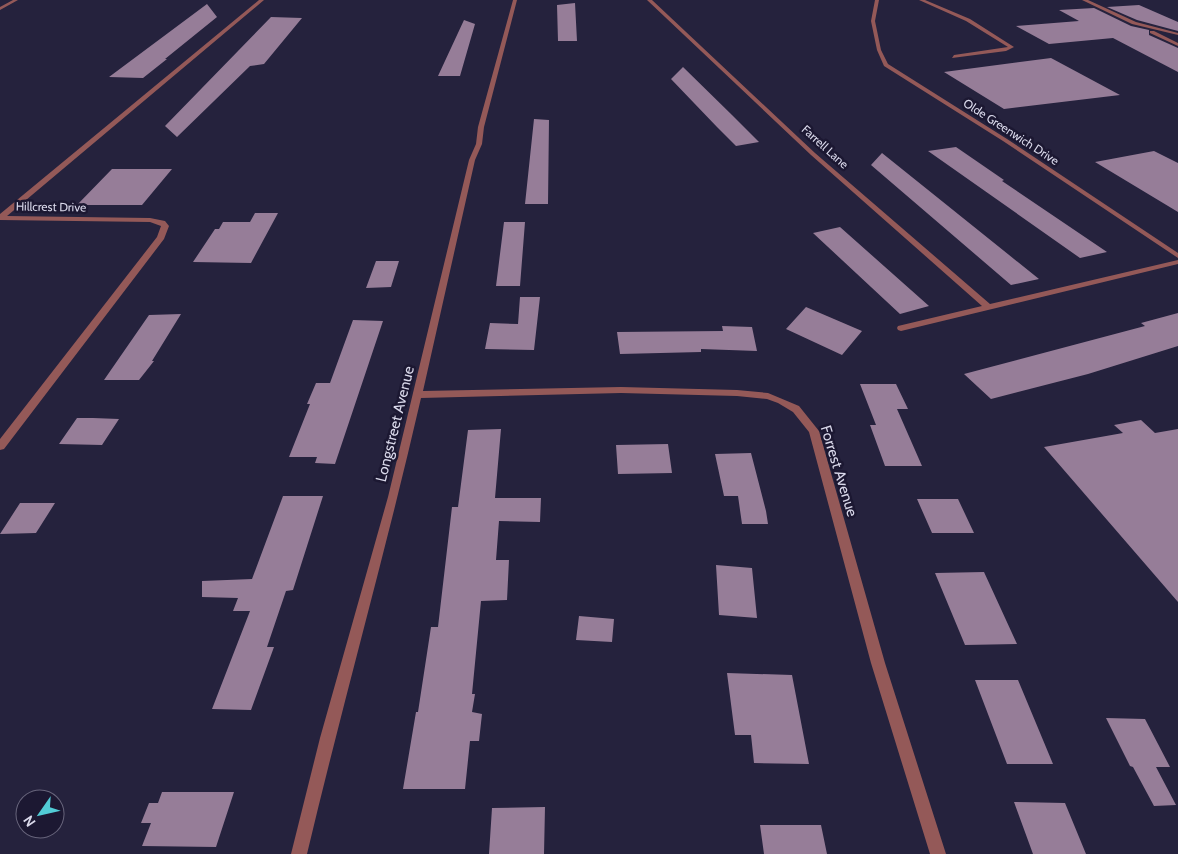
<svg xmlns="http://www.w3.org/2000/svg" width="1178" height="854" font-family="Cabin,sans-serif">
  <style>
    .building { fill: #967d98 }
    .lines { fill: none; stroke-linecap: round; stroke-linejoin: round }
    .street { fill: #945958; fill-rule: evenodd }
    .labels { text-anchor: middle; stroke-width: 5; stroke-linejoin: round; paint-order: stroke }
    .far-street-label { font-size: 12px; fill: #d9d8ea; stroke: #1c1832 }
    .street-label { font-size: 15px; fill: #d9d8ea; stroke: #1c1832 }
  </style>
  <rect width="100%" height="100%" fill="#25223d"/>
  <path class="building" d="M 575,3 L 577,41 L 558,41 L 557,5 Z
    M 207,4 L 217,17 L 165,59 L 167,59 L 143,78 L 109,77 Z
    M 1139,5 L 1178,22 L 1178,31 L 1137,20 L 1107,7 Z
    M 1094,8 L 1131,26 L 1149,30 L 1149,35 L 1178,48 L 1178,72 L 1113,38 L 1049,44 L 1016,26 L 1079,21 L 1059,10 Z
    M 271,17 L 302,18 L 264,64 L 250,66 L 177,137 L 165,126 Z
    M 464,20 L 475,24 L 460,76 L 438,76 Z
    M 1051,58 L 1120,95 L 1004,109 L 944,72 Z
    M 683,67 L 732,115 L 759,142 L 736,146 L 717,127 L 671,79 Z
    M 534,119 L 549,120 L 548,204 L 525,204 Z
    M 956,147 L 1004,180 L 1002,181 L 1107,252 L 1080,258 L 928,151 Z
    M 1154,151 L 1178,163 L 1178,212 L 1095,162 Z
    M 882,153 L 1039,279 L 1011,285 L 871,165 Z
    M 112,169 L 172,169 L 142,205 L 77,205 Z
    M 255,213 L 278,213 L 251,263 L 193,262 L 215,229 L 219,229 L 223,222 L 250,222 Z
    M 504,222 L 525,222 L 520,286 L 496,286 Z
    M 840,227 L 929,306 L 900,314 L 813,233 Z
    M 376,261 L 399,261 L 391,287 L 366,288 Z
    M 520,297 L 540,297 L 534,350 L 485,349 L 490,323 L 518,324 Z
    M 806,307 L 862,331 L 842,355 L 786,329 Z
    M 1178,313 L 1178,346 L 1088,374 L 991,399 L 964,374 L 1145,326 L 1141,323 Z
    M 181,314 L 152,361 L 154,361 L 139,380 L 104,380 L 149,315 Z
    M 353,320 L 383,321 L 335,464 L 315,463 L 317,457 L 289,457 L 310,404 L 307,404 L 316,383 L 330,383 Z
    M 722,326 L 752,327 L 757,351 L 701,349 L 701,352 L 620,354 L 617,332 L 723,331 Z
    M 860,384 L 896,384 L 908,409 L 897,409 L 922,466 L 885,466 L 870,425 L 876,425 Z
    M 77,418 L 93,418 L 119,419 L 102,445 L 59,444 Z
    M 1141,420 L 1155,433 L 1178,429 L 1178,602 L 1044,447 L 1123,433 L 1114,425 Z
    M 501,429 L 495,498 L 541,498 L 540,522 L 499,521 L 496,560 L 509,560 L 507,600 L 481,601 L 472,694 L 475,694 L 472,712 L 482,714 L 479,741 L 470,741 L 465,789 L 403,789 L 416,712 L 418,712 L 431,627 L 438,627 L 452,507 L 458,507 L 468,430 Z
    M 668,444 L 672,473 L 618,474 L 616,445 Z
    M 751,453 L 766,511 L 768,524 L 742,524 L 738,496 L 724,496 L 715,454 Z
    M 283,496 L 323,496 L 293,590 L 286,591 L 267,647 L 274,647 L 251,710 L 212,709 L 250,611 L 233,611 L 238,598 L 202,597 L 202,581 L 252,579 Z
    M 917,499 L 958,499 L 974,533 L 932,533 Z
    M 20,503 L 55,503 L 36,533 L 0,534 Z
    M 716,565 L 752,568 L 757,618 L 719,615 Z
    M 984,572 L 1017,644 L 965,645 L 935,573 Z
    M 579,616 L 614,619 L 612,642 L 576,640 Z
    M 727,673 L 792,675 L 809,764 L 754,763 L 751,735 L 735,735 Z
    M 975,680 L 1018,680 L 1053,764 L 1007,764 Z
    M 1106,718 L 1145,719 L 1170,767 L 1156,767 L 1176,805 L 1154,806 L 1133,767 L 1130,766 Z
    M 162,792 L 234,792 L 216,847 L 142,846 L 151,823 L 141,823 L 149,803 L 158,803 Z
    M 1014,802 L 1065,803 L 1086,854 L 1033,854 Z
    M 545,807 L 544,854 L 489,854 L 492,808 Z
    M 760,825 L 821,825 L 827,854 L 764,854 Z"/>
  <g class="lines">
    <path class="street" d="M 13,0 L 18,0 L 0,10 L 0,7 Z
      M 259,0 L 264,0 L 7,216 L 150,218 L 165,221 L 169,226 L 164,239 L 4,449 L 0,450 L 0,439 L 157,237 L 161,226 L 150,222 L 0,220 L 0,214 Z
      M 513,0 L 517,0 L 484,127 L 482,144 L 475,160 L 423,391 L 621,387 L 737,390 L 768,393 L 799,406 L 819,431 L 885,663 L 946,854 L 930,854 L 871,663 L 809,432 L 793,412 L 778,403 L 767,399 L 737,396 L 621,393 L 421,398 C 386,551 343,702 307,854 L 291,854 L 320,738 L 388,497 L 469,160 L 476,144 L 478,127 Z
      M 647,0 L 652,0 L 815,153 L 990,304 L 1178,260 L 1178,264 L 901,331 L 898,330 L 897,328 L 898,326 L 982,306 L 811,155 Z
      M 875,0 L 879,0 L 875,21 L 881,50 L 888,64 L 1007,139 L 1178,253 L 1178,258 L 1003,141 L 884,66 L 877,50 L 871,21 Z
      M 919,0 L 925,0 L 970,19 L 1014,47 L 1006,51 L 952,58 L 954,55 L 1008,47 L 966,21 Z
      M 1082,0 L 1088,0 L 1136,22 L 1178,33 L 1178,35 L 1132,24 Z
      M 1150,31 L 1154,31 L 1178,43 L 1178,46 L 1150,33 Z"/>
  </g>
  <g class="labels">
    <g class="far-street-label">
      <text transform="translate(1011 132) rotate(33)" y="4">Olde Greenwich Drive</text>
      <text transform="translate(825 147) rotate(42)" y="4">Farrell Lane</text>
      <text transform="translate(51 207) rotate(1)" y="4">Hillcrest Drive</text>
    </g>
    <g class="street-label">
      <text transform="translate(395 424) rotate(-76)" y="5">Longstreet Avenue</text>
      <text transform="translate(839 471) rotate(73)" y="5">Forrest Avenue</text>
    </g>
  </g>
  <g transform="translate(40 814) rotate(236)"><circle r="24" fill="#1c1832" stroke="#68657c"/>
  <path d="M0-4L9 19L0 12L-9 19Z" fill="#52ccd6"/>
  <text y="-8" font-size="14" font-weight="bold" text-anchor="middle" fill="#d9d8ea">N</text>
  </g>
</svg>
